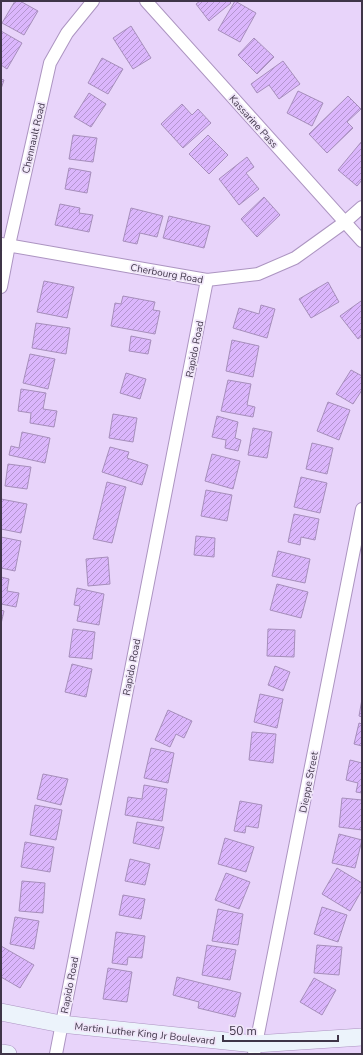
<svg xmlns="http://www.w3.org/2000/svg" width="363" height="1055" font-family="'Nunito Sans',sans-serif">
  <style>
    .building { fill: url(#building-hatch); stroke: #a68ebb }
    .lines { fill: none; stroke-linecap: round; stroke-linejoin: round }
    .minor-casing { stroke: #ac94c1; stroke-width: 14 }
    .secondary-casing { stroke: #ac94c1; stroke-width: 18 }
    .minor { stroke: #fff; stroke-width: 12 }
    .secondary { stroke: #ecf3fb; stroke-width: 17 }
    .labels { text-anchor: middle; stroke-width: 3.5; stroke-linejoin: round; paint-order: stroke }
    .street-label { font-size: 10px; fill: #3f3548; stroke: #f0e6f9 }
  </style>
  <defs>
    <pattern id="building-hatch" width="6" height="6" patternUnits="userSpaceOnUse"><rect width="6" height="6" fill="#dbb6fc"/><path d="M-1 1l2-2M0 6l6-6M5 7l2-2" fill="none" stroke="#b395ce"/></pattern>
  </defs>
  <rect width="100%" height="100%" fill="#e8d4fa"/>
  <path class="building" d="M 15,1 L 20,1 L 38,11 L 24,35 L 2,23 Z
    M 200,1 L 229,1 L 231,3 L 209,21 L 196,4 Z
    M 235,1 L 256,13 L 240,42 L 218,30 Z
    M 131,26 L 151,58 L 133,69 L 113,38 Z
    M 1,31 L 22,43 L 7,69 L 1,65 Z
    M 254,38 L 274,57 L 257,74 L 238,55 Z
    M 102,58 L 123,69 L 108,94 L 88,83 Z
    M 283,61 L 300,84 L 279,99 L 269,85 L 257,93 L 251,84 Z
    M 1,79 L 4,80 L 1,89 Z
    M 298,91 L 323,103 L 312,126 L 287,113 Z
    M 89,93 L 106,104 L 91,127 L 74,117 Z
    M 348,96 L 361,109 L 347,122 L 353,128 L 327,153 L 309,134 Z
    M 182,104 L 192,115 L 198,109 L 211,123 L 183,148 L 161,124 Z
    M 73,135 L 97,138 L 93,162 L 69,159 Z
    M 208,135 L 228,155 L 209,174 L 189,154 Z
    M 362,141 L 362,180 L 357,186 L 338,170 Z
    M 247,157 L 254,167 L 246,173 L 259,189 L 239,205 L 219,179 Z
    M 69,168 L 91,172 L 87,193 L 65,189 Z
    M 264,197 L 280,215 L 257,237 L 241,219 Z
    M 60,204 L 80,208 L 79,213 L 93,215 L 89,232 L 55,225 Z
    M 131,208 L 163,216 L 157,237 L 140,233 L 137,244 L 123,241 Z
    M 169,216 L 210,226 L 204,248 L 163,238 Z
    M 44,281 L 74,287 L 67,318 L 37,312 Z
    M 328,282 L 339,302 L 311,318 L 299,299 Z
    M 123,296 L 155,302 L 153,310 L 160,311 L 155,334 L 111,326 L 115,303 L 121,304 Z
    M 361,301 L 362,303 L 362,336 L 358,339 L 340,316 Z
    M 261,305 L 275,309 L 267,338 L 233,328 L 239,308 L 259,314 Z
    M 36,323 L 70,328 L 66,354 L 32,348 Z
    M 131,336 L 151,340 L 148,354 L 129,351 Z
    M 232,340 L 259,346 L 253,377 L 226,371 Z
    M 30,354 L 55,359 L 48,389 L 23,383 Z
    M 351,370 L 362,376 L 362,390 L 353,404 L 336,394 Z
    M 126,373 L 146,379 L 140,399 L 120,393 Z
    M 228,380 L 251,384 L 247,405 L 255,407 L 253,417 L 221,411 Z
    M 21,389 L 46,393 L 43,409 L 57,411 L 54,427 L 30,423 L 31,413 L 18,411 Z
    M 328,402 L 350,410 L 339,440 L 317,431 Z
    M 113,414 L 137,418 L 133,442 L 109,438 Z
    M 217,416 L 238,422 L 235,438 L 241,440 L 238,451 L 225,448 L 226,440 L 212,437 Z
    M 253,428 L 272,432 L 267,458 L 248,455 Z
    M 22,432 L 50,438 L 45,463 L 9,455 L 11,446 L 19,448 Z
    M 312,443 L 333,448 L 327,474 L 306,469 Z
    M 110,447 L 129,452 L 127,458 L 148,465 L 142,485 L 102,472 Z
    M 212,454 L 240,461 L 233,489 L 205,481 Z
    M 8,464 L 31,467 L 27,489 L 5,486 Z
    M 301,477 L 327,483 L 320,513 L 294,507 Z
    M 107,482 L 126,487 L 112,543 L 93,539 Z
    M 206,490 L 232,495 L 227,521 L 201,516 Z
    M 1,499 L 27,504 L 21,533 L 1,529 Z
    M 294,514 L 319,519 L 315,540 L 301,537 L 300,545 L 288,542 Z
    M 196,536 L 215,538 L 214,557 L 194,555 Z
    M 1,537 L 21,541 L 15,571 L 1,568 Z
    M 278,551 L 310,559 L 305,583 L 272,576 Z
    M 108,557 L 110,584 L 88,586 L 86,559 Z
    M 1,577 L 9,579 L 7,591 L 19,593 L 16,607 L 1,604 Z
    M 277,584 L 308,592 L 301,618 L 270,610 Z
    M 77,588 L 104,594 L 99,625 L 77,621 L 80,606 L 74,605 Z
    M 1,610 L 4,611 L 1,624 Z
    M 73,629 L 95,632 L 92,659 L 69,657 Z
    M 268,629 L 295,630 L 294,657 L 267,656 Z
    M 72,664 L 92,669 L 86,697 L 65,692 Z
    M 275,666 L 290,672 L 283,691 L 268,685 Z
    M 260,694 L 283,699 L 277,728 L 254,722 Z
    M 362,699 L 362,717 L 359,716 Z
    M 168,710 L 192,721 L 184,738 L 176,734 L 170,747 L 155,740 Z
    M 359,723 L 362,724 L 362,746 L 354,744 Z
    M 252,732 L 276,734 L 273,763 L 249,760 Z
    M 151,748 L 174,753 L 168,783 L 144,778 Z
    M 350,760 L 362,763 L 362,793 L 356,792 L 358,783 L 346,780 Z
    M 43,774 L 68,779 L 61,805 L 37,799 Z
    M 144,785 L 167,789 L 162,821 L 125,815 L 128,797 L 142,799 Z
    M 342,798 L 362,800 L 362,830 L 339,827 Z
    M 240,801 L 262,805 L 258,828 L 246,826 L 245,833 L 234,831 Z
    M 35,805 L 62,810 L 56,840 L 30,835 Z
    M 137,822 L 164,827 L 159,849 L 133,843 Z
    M 339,834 L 362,840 L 355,868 L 332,863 Z
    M 225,838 L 254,847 L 246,872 L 218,864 Z
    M 25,842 L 54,847 L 50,872 L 21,867 Z
    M 130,859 L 150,864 L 145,885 L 125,881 Z
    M 337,868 L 362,883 L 362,890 L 350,911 L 322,894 Z
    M 226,873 L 250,882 L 239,909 L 215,900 Z
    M 22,881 L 45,883 L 43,913 L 19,911 Z
    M 123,895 L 145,899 L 141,919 L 119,915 Z
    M 322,907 L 347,915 L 338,942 L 314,934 Z
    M 218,909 L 243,914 L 238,945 L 212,941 Z
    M 15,917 L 39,921 L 34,949 L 10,944 Z
    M 116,932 L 145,936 L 142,958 L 128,957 L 127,965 L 112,963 Z
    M 207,945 L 236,950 L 230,980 L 202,975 Z
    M 317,945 L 342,947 L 339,975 L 314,973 Z
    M 1,946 L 34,965 L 20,988 L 1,977 Z
    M 108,968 L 132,972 L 127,1002 L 103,999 Z
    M 177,977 L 241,993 L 235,1017 L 198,1008 L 199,1002 L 173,995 Z
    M 314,978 L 336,990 L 322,1015 L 300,1002 Z"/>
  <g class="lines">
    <defs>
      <path id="minor" d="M 146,1 L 362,241
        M 1,244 L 207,280 L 258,274 L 295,258 L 345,222 L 362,207
        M 1,287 L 9,245 L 50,63 L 67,33 L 93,1
        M 56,1054 L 207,280
        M 254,1054 L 362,509"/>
      <path id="secondary" d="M 1,1012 L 61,1024 L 255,1044 L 362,1037
        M 1,1053 L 8,1054"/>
    </defs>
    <use href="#minor" class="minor-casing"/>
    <use href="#secondary" class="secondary-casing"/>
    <use href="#minor" class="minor"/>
    <use href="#secondary" class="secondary"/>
  </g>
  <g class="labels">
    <g class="street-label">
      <text transform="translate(254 121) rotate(48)" y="4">Kassarine Pass</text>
      <text transform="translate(33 138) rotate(-77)" y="4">Chennault Road</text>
      <text transform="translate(167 273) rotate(10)" y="4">Cherbourg Road</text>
      <text transform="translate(194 349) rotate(-79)" y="4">Rapido Road</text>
      <text transform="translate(131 667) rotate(-79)" y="4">Rapido Road</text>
      <text transform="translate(308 782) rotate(-79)" y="4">Dieppe Street</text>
      <text transform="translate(69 985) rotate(-79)" y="4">Rapido Road</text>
      <text transform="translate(145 1033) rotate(6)" y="4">Martin Luther King Jr Boulevard</text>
    </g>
  </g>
  <rect width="363" height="1055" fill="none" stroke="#3f3548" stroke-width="4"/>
  <path d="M223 1035v6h115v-6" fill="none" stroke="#3f3548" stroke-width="2"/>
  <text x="229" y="1035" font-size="12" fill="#3f3548" stroke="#f0e6f9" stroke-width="3" paint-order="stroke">50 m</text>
</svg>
